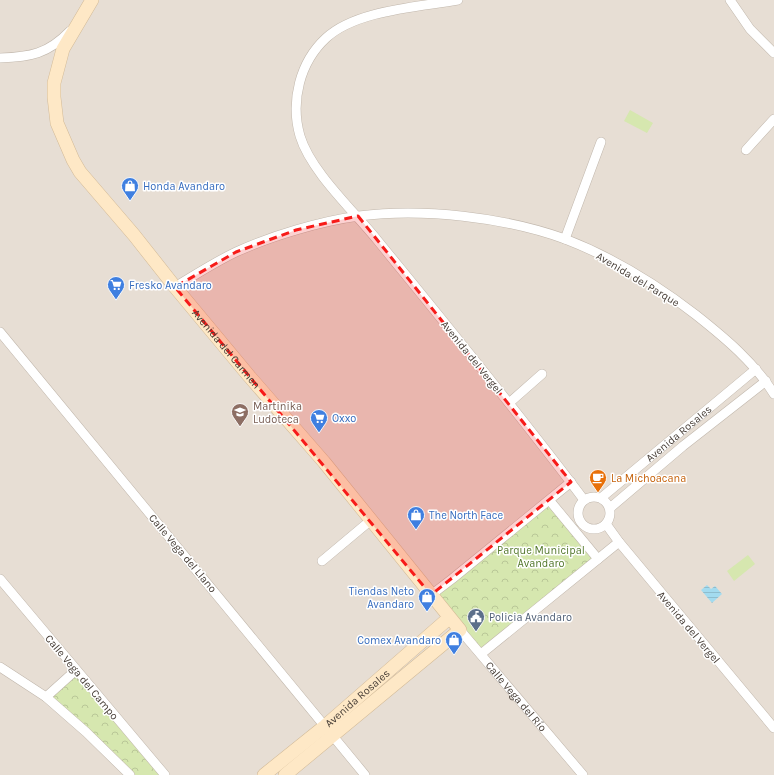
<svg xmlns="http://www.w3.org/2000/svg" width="774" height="775" font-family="Karla,sans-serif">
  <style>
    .residential { fill: #e7ded4 }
    .forest { fill: url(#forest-crowns) }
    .garden { fill: #d6e7af }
    .water { fill: url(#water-rules) }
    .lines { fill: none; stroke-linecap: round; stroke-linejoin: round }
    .street-casing { stroke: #c1b7ac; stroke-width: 10 }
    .secondary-casing { stroke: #d2ba97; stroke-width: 14 }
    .street { stroke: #fff; stroke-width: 9 }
    .secondary { stroke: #fee8c6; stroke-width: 13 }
    .marked { fill: #f71b19; fill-opacity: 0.2; stroke: #f71b19; stroke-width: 3; stroke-dasharray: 8 5; stroke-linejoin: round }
    .labels { text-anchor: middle; stroke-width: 3; stroke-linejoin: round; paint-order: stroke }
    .shop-label { font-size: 11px; fill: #366cbe; stroke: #fff; text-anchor: start }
    .street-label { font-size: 11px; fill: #463d36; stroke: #fff }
    .education-label { font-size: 11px; fill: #785e54; stroke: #fff; text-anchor: start }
    .food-label { font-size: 11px; fill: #c56008; stroke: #fff; text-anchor: start }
    .park-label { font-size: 11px; fill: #52772a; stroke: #fff }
    .service-label { font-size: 11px; fill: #4e5e75; stroke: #fff; text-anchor: start }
  </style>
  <defs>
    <pattern id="forest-crowns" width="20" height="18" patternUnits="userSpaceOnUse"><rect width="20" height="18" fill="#d6e7af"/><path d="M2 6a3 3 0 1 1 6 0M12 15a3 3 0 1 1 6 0" fill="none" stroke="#b9c797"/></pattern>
    <pattern id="water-rules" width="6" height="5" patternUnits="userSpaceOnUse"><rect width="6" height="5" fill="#a3dbef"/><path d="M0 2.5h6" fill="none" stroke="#8ebdce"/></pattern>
  </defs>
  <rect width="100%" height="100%" fill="#f3ede6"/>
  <path class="residential" d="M 0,0 L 774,0 L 774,775 L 0,775 Z"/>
  <path class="forest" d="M 548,504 L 595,561 L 482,650 L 437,593 Z
    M 76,672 L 160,775 L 133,775 L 49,697 Z"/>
  <path class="garden" d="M 630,110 L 653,123 L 647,133 L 624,121 Z
    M 748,555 L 755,564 L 734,581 L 727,571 Z"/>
  <path class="water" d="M 707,585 L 711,589 L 715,586 L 722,594 L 712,603 L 701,590 Z"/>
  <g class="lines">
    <defs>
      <g id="street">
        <path d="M 458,0 C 419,7 356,10 326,38 C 300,62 290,101 300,136 C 311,172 354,211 378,241 C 448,327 518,412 584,500"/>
        <path d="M 730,0 L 750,29 L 774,53"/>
        <path d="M 0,58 C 30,57 48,54 70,31"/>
        <path d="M 746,150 L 774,119"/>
        <path d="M 565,239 L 601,142"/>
        <path d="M 175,287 C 195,275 215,262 236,252 C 271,236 321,221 359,216 C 423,208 504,217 565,239 C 612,257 657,285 696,315 C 725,338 754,362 774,394"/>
        <path d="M 0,332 L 365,775"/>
        <path d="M 509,403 L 542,374"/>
        <circle cx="594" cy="513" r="16"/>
        <path id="s1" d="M 601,498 L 756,369"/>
        <path d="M 550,501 L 598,559"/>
        <path d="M 610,508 L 683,446 L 766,381"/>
        <path d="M 606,524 L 619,542 L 774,728"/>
        <path d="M 322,561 L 371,520"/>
        <path d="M 0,579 L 165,775"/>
        <path d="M 431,595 L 452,579 L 571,482"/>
        <path id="s2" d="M 460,630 L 583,775"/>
        <path d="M 481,654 L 619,542"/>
        <path d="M 0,667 L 46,697 L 86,732 L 130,775"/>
        <path d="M 46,697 L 76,670"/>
      </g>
      <g id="secondary">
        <path id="s3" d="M 92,0 L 63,49 L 54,83 L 54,97 L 57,123 L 73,160 L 80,172 L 134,235 L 175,287 L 249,376 L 324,462 L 460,630 L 285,775"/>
        <path id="s4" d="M 264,775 L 325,726 L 449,618"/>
      </g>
    </defs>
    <use href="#street" class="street-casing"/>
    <use href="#secondary" class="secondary-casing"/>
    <use href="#street" class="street"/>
    <use href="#secondary" class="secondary"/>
  </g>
  <path class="marked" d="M 358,216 L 571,482 L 431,595 L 175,287 L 236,252 L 296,230 Z"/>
  <defs>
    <symbol id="shop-pin" viewBox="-11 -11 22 30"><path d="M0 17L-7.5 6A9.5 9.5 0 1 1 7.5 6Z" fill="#3f7fe0" stroke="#fff"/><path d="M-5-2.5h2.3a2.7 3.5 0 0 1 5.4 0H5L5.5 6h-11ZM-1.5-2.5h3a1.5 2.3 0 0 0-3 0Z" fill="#fff"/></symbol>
    <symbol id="supermarket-pin" viewBox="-11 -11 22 30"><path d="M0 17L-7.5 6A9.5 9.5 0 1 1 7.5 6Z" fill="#3f7fe0" stroke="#fff"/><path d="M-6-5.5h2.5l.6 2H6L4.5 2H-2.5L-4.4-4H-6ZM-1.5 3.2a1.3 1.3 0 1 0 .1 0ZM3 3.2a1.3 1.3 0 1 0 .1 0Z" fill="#fff"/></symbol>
    <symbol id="school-pin" viewBox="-11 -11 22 30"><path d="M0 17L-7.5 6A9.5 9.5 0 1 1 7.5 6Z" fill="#8d6e63" stroke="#fff"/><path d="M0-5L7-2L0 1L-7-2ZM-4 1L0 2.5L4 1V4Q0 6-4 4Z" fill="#fff"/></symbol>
    <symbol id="cafe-pin" viewBox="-11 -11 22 30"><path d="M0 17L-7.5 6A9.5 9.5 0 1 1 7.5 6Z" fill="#e8710a" stroke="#fff"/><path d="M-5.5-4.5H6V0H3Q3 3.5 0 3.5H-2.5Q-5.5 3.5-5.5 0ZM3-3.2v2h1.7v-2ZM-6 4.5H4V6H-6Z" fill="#fff"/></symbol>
    <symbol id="civic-pin" viewBox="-11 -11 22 30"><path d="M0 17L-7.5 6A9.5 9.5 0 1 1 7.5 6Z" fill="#5c6f8a" stroke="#fff"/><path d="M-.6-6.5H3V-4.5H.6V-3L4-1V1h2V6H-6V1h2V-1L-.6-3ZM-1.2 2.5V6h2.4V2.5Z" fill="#fff"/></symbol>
  </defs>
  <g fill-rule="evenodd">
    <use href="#shop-pin" x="120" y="176" width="20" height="27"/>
    <use href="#supermarket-pin" x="106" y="275" width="20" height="27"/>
    <use href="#school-pin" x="230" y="402" width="20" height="27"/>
    <use href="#supermarket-pin" x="309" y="408" width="20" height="27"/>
    <use href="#cafe-pin" x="588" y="468" width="20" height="27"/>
    <use href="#shop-pin" x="406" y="505" width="20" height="27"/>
    <use href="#shop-pin" x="417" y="587" width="20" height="27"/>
    <use href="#civic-pin" x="466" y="607" width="20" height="27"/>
    <use href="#shop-pin" x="444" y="630" width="20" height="27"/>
  </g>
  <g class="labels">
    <g class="shop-label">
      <text x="143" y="190">Honda Avandaro</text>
      <text x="129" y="289">Fresko Avandaro</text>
      <text x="332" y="422">Oxxo</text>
      <text x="429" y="519">The North Face</text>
      <text x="414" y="595" text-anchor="end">Tiendas Neto<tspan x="414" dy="13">Avandaro</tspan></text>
      <text x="441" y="644" text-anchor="end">Comex Avandaro</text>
    </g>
    <g class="street-label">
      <text transform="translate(638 279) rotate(31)" y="4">Avenida del Parque</text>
      <text dy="4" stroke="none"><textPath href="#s3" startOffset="416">Avenida del Carmen</textPath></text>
      <text transform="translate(472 357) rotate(51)" y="4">Avenida del Vergel</text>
      <text dy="4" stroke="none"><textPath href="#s1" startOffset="101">Avenida Rosales</textPath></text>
      <text transform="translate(183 553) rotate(50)" y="4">Calle Vega del Llano</text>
      <text transform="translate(689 627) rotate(50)" y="4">Avenida del Vergel</text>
      <text transform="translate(82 677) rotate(50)" y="4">Calle Vega del Campo</text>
      <text dy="4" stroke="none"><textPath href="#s2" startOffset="87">Calle Vega del Río</textPath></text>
      <text dy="4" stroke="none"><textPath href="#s4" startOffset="121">Avenida Rosales</textPath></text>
    </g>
    <g class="education-label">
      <text x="253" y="410">Martinika<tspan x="253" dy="13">Ludoteca</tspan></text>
    </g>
    <g class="food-label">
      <text x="611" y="482">La Michoacana</text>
    </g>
    <g class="park-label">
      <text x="541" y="554">Parque Municipal<tspan x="541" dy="13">Avandaro</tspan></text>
    </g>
    <g class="service-label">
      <text x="489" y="621">Policia Avandaro</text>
    </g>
  </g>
</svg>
